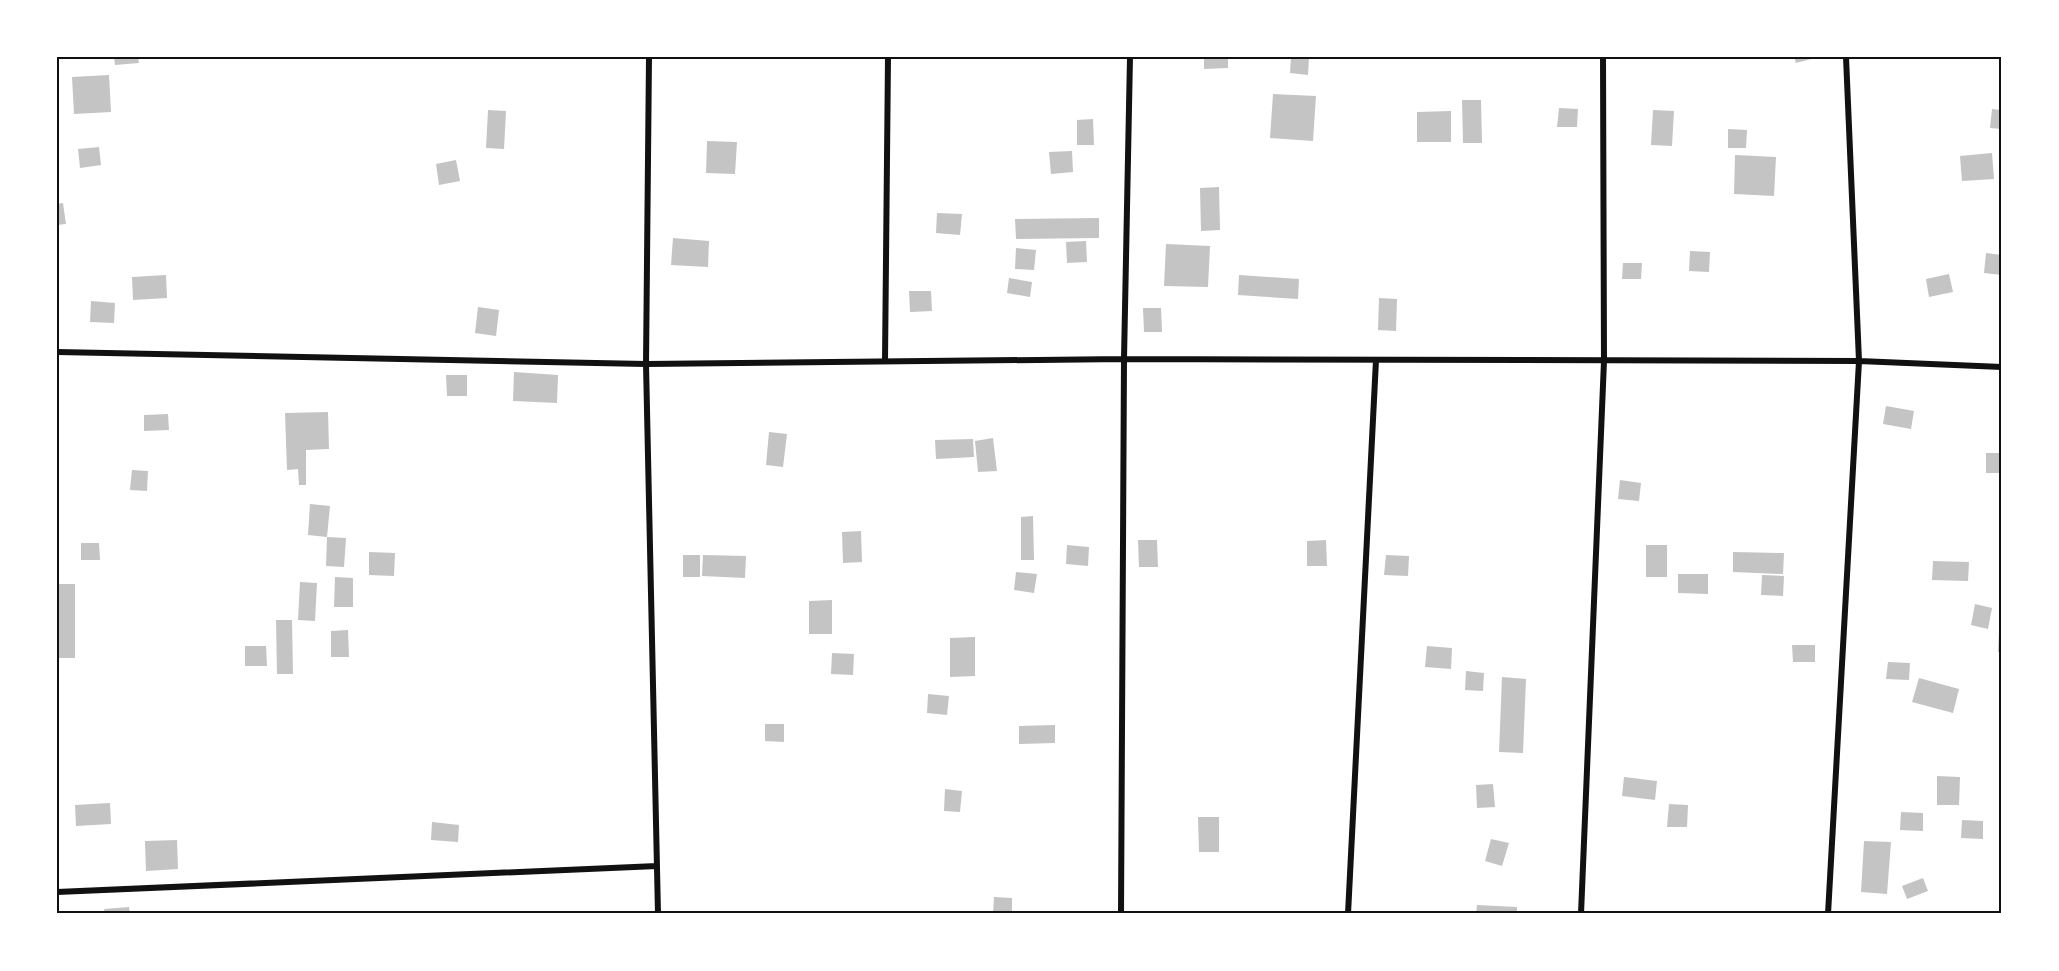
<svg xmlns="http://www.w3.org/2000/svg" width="2059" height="971" font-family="'Zilla Slab',serif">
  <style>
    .building { fill: #c4c4c4 }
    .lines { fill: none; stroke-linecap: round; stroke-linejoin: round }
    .minor { stroke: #111; stroke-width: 6 }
    .neatline { fill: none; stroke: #111; stroke-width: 2 }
  </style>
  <rect width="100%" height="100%" fill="#fff"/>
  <path class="building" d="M 114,57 L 138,57 L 139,63 L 115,65 Z
    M 1204,57 L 1228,57 L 1228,68 L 1204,69 Z
    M 1291,57 L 1309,57 L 1308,75 L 1290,73 Z
    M 1794,57 L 1815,57 L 1815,58 L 1796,63 Z
    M 109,75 L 111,112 L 74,114 L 72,77 Z
    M 1273,94 L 1316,96 L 1313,141 L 1270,138 Z
    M 1462,100 L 1481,100 L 1482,143 L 1463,143 Z
    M 1559,108 L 1578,109 L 1577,127 L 1557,127 Z
    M 1992,109 L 2002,110 L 2002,129 L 1990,128 Z
    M 488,110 L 506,111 L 504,149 L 486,148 Z
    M 1653,110 L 1674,111 L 1672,146 L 1651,145 Z
    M 1451,111 L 1451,142 L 1417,142 L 1417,112 Z
    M 1093,119 L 1094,145 L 1077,145 L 1077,120 Z
    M 1728,129 L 1747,130 L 1746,148 L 1728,148 Z
    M 707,141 L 737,142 L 735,174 L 706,173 Z
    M 99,147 L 101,165 L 80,168 L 78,149 Z
    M 1072,151 L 1073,172 L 1051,174 L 1049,152 Z
    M 1992,153 L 1994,179 L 1962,181 L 1960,156 Z
    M 1735,155 L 1776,157 L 1774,196 L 1734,194 Z
    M 456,160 L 460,181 L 439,185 L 436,164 Z
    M 1219,187 L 1220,230 L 1201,231 L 1200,188 Z
    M 63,203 L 66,224 L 57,225 L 57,204 Z
    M 937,213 L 962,214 L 960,235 L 936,233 Z
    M 1099,218 L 1099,238 L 1016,239 L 1015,219 Z
    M 673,238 L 709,241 L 708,267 L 671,265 Z
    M 1086,241 L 1087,262 L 1067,263 L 1066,242 Z
    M 1166,244 L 1210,246 L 1208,287 L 1164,286 Z
    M 1016,248 L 1036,250 L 1034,270 L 1015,269 Z
    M 1690,251 L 1710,252 L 1709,272 L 1689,271 Z
    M 1986,253 L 2002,255 L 2002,275 L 1984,273 Z
    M 1623,263 L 1642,263 L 1641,279 L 1622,279 Z
    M 1949,274 L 1953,292 L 1929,297 L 1926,279 Z
    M 166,275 L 167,298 L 133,300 L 132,277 Z
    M 1239,275 L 1299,279 L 1298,299 L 1238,295 Z
    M 1009,278 L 1032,282 L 1030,297 L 1007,293 Z
    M 909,291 L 931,291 L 932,311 L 910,312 Z
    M 1379,298 L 1397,299 L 1396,331 L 1378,330 Z
    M 91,301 L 115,303 L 114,323 L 90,322 Z
    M 478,307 L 499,310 L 496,336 L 475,333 Z
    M 1143,308 L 1161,308 L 1162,332 L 1144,332 Z
    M 514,372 L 558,375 L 557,403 L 513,401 Z
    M 446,375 L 467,375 L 467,396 L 447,396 Z
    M 1886,406 L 1914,411 L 1911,429 L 1883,424 Z
    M 328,412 L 329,449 L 306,450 L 306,485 L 299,485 L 298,469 L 287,470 L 285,413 Z
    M 168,414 L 169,430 L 144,431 L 144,415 Z
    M 769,432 L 787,434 L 783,467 L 766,465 Z
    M 993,438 L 997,471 L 978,472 L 975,441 Z
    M 973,439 L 974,457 L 936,459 L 935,440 Z
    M 1986,453 L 2002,453 L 2002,473 L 1986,473 Z
    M 132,470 L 148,471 L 147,491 L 130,490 Z
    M 1620,480 L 1641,483 L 1639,501 L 1618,499 Z
    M 310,504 L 330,506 L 327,537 L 308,535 Z
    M 1033,516 L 1034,560 L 1021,560 L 1021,517 Z
    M 861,531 L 862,562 L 843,563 L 842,532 Z
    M 327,537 L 346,538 L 344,567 L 326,566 Z
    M 1138,540 L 1157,540 L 1158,567 L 1139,567 Z
    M 1326,540 L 1327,566 L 1307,566 L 1307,541 Z
    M 81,543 L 99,543 L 100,560 L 81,560 Z
    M 1067,545 L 1089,547 L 1088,566 L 1066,564 Z
    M 1646,545 L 1667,545 L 1667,577 L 1646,577 Z
    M 369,552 L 395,553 L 394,576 L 369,575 Z
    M 1733,552 L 1784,553 L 1783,574 L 1733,572 Z
    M 683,555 L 700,555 L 700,577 L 683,577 Z
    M 703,555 L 746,556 L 745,578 L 702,576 Z
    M 1386,555 L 1409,556 L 1408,576 L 1384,575 Z
    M 1933,561 L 1969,562 L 1968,581 L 1932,580 Z
    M 1016,572 L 1037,574 L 1034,593 L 1014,590 Z
    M 1678,574 L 1708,574 L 1708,594 L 1678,593 Z
    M 1762,575 L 1784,576 L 1783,596 L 1761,595 Z
    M 335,577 L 353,578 L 353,607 L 334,607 Z
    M 300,582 L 317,583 L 315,621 L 298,620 Z
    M 57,584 L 75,584 L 75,658 L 57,658 Z
    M 832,600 L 832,634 L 809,634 L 809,601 Z
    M 1975,604 L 1992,608 L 1988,629 L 1971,625 Z
    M 276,620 L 292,620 L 293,674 L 277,674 Z
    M 348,630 L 349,657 L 331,657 L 331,631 Z
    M 1999,632 L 2002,633 L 2002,653 L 1998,652 Z
    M 975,637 L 975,676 L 950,677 L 950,638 Z
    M 1792,645 L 1815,645 L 1815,662 L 1793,662 Z
    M 245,646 L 266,646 L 267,666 L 245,666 Z
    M 1427,646 L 1452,648 L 1451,669 L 1425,667 Z
    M 832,653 L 854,654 L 853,675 L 831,674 Z
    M 1888,662 L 1910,663 L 1909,680 L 1886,679 Z
    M 1466,671 L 1484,673 L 1483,691 L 1465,690 Z
    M 1502,677 L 1526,679 L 1523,753 L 1499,752 Z
    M 1919,678 L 1959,689 L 1953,713 L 1912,702 Z
    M 928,694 L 949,696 L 947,715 L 927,713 Z
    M 765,724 L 784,724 L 784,742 L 765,741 Z
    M 1055,725 L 1055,743 L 1019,744 L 1019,726 Z
    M 1937,776 L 1960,777 L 1959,805 L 1937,805 Z
    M 1624,777 L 1657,781 L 1655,800 L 1622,796 Z
    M 1493,784 L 1495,807 L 1477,808 L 1476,785 Z
    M 945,789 L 962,791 L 960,812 L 944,811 Z
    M 110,803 L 111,824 L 76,826 L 75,805 Z
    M 1669,804 L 1688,805 L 1687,827 L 1667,827 Z
    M 1901,812 L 1923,813 L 1923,831 L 1900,830 Z
    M 1198,817 L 1219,817 L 1219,852 L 1199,852 Z
    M 1962,820 L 1983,821 L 1983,839 L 1961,838 Z
    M 432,822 L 459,825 L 458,842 L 431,840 Z
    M 1491,839 L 1509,843 L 1502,866 L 1485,861 Z
    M 177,840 L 178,869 L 146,871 L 145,841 Z
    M 1864,841 L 1891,842 L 1887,894 L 1861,892 Z
    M 1923,878 L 1928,891 L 1907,899 L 1902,886 Z
    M 994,897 L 1012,898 L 1012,914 L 993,914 Z
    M 1477,905 L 1517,907 L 1517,914 L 1476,914 Z
    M 129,907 L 130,914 L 105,914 L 104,909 Z"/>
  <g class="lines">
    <path class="minor" d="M 649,57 L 646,364 L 658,914
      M 57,352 L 646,364 L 1124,359 L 1859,361 L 2002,367
      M 885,361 L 888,57
      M 57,892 L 657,866
      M 1121,914 L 1124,359 L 1130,57
      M 1348,914 L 1376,360
      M 1581,914 L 1604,361 L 1603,57
      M 1828,914 L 1859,361 L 1846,57"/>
  </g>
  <rect width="2059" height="971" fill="none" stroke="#ffffff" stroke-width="117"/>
  <rect x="58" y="58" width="1942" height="854" class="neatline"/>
</svg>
